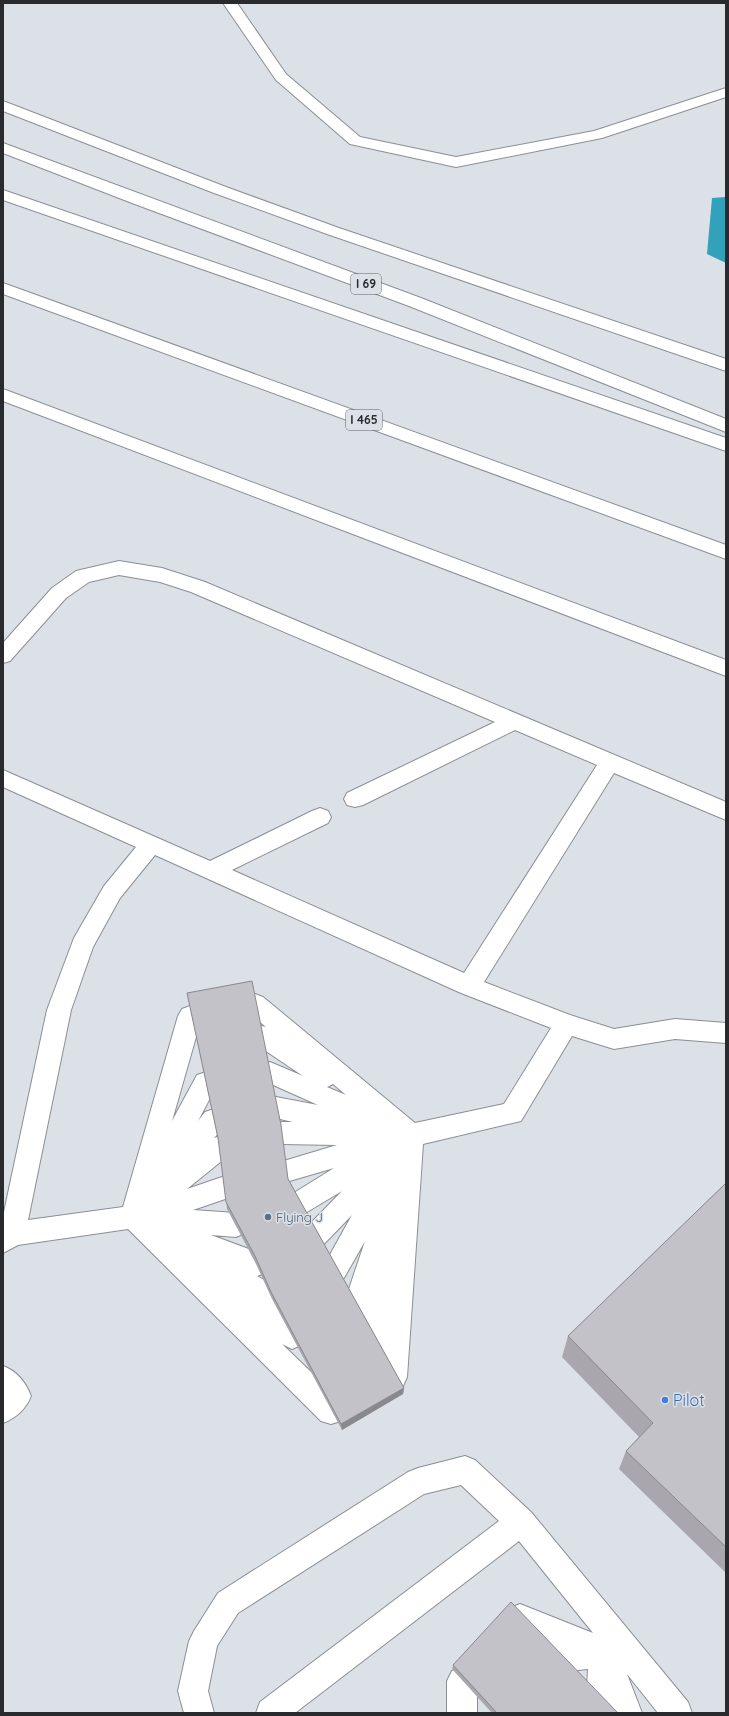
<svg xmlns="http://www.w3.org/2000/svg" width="729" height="1716" font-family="Quicksand,sans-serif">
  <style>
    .water { fill: #31a2ba }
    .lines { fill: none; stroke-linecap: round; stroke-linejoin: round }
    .service-casing { stroke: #8a8f95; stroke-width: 2 }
    .motorway-casing { stroke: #8a8f95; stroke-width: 2 }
    .service { fill: #fff; fill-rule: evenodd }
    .motorway { fill: #fff; fill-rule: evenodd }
    .wall { fill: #a9a7ad }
    .shaded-wall { fill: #89888d }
    .building { fill: #c4c2c9; stroke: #89888d }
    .service-dot { fill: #5c6f8a; stroke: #dce1e7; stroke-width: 1.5 }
    .shop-dot { fill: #3f7fe0; stroke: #dce1e7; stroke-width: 1.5 }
    .labels { text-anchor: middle; stroke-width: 3; stroke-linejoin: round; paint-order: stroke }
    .shield { fill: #dce1e7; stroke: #5f6165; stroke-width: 1 }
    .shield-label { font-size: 12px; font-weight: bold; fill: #292a2d }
    .service-label { font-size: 13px; fill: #4e5e75; stroke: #dce1e7; text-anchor: start }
    .near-shop-label { font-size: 16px; fill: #366cbe; stroke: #dce1e7; text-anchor: start }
  </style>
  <rect width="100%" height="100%" fill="#dce1e7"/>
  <path class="water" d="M 726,197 L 726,263 L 707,254 L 712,198 Z"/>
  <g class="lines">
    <defs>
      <path id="service" d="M 223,3 L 237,3 L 286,74 L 360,137 L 456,157 L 594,131 L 726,88 L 726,97 L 602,138 L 456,167 L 350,144 L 276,80 Z
        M 119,561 L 162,568 L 205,582 L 726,802 L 726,820 L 614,773 L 484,982 L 570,1015 L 614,1029 L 675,1019 L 726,1023 L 726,1043 L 675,1039 L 614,1049 L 572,1036 L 521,1121 L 423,1144 L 407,1377 L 403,1386 L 394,1390 L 385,1386 L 381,1377 L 383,1349 L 374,1353 L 365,1349 L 361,1340 L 365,1316 L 356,1320 L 347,1316 L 343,1307 L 365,1241 L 344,1278 L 335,1281 L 326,1278 L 322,1269 L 352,1215 L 324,1244 L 315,1248 L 306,1244 L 302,1236 L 306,1228 L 342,1191 L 307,1212 L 298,1216 L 289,1212 L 285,1204 L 289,1196 L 334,1168 L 286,1182 L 277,1179 L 274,1171 L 277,1163 L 337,1145 L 282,1144 L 273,1141 L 270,1133 L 273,1125 L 282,1122 L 293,1122 L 267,1116 L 264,1108 L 267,1100 L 276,1097 L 318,1105 L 262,1080 L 258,1073 L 262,1066 L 270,1062 L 303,1076 L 254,1043 L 250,1036 L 254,1029 L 262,1026 L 266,1027 L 247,1011 L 243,1004 L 247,997 L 255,994 L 263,997 L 415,1123 L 504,1104 L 551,1028 L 461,993 L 155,855 L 120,898 L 93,947 L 71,1010 L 28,1220 L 123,1207 L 178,1016 L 182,1009 L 190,1006 L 198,1009 L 202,1016 L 172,1121 L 197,1075 L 206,1072 L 215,1075 L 218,1083 L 198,1121 L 205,1112 L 214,1109 L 223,1112 L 226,1120 L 223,1128 L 214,1138 L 220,1136 L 229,1139 L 232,1147 L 229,1155 L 187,1189 L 225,1176 L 234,1180 L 238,1188 L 234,1196 L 193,1210 L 236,1213 L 245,1217 L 249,1225 L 245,1233 L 236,1237 L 211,1235 L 265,1255 L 269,1264 L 265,1273 L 257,1276 L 281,1290 L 285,1299 L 281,1308 L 278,1309 L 301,1327 L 305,1336 L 301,1345 L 292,1349 L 282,1344 L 341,1401 L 345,1411 L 341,1421 L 331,1424 L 321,1421 L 128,1229 L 18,1245 L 3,1253 L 3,1217 L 47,1010 L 74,938 L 104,886 L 136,847 L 3,787 L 3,770 L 210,861 L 312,811 L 320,808 L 328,811 L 331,817 L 328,823 L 232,870 L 464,973 L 597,765 L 515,730 L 363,805 L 355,807 L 347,805 L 344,799 L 347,793 L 495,722 L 191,592 L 160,582 L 119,575 L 89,582 L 66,598 L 10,661 L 3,663 L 3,643 L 52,588 L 76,571 ZM 333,1084 L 346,1095 L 327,1087 Z
        M 3,1366 C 17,1371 26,1383 31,1396 C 26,1409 16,1418 3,1423 Z
        M 465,1456 L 475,1460 L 531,1512 L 688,1702 L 692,1713 L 658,1713 L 627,1674 L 642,1713 L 590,1713 L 586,1703 L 588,1669 L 557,1672 L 547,1667 L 542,1657 L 547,1647 L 550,1645 L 510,1628 L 506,1618 L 510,1608 L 520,1604 L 593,1633 L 519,1541 L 295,1713 L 256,1713 L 260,1702 L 499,1521 L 461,1485 L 424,1494 L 238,1613 L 217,1646 L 208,1691 L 214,1713 L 184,1713 L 178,1691 L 189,1641 L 194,1631 L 218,1593 L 408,1472 L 418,1468 Z
        M 462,1666 L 472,1671 L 477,1681 L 477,1713 L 447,1713 L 447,1681 L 452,1671 Z"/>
      <path id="motorway" d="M 3,101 L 226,187 L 339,228 L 726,359 L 726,371 L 327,234 L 214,193 L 3,111 Z
        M 3,143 L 421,298 L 726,419 L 726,432 L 409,306 L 132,203 L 3,153 Z
        M 3,190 L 726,438 L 726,451 L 3,200 Z
        M 3,283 L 726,545 L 726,559 L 3,294 Z
        M 3,389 L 726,660 L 726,676 L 3,401 Z"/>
    </defs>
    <use href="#service" class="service-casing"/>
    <use href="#motorway" class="motorway-casing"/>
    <use href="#service" class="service"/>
    <use href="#motorway" class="motorway"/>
  </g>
  <path class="wall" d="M 187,993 L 288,1179 L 404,1388 L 403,1394 L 342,1430 L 272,1299 L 256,1264 L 227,1209 L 219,1144 Z
    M 726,1183 L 726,1573 L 619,1469 L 626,1451 L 639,1437 L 562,1357 L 568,1336 Z
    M 453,1665 L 618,1713 L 492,1713 L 452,1669 Z"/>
  <path class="shaded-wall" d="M 404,1388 L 403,1394 L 342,1430 L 341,1424 Z"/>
  <path class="building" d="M 252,981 L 281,1125 L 288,1179 L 404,1388 L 341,1424 L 271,1292 L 255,1256 L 226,1202 L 218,1138 L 187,993 Z
    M 726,1183 L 726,1547 L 626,1451 L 653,1423 L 568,1336 Z
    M 511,1602 L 618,1713 L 497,1713 L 453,1665 Z"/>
  <circle class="service-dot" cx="268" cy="1217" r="4"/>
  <circle class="shop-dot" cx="665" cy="1400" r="4"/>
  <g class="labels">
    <g class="shield">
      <rect x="351" y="274" width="30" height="20" rx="3"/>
      <rect x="346" y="410" width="36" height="20" rx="3"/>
    </g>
    <g class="shield-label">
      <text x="366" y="288">I 69</text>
      <text x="364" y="424">I 465</text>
    </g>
    <g class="service-label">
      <text x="276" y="1222">Flying J</text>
    </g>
    <g class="near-shop-label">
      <text x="673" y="1406">Pilot</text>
    </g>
  </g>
  <rect width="729" height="1716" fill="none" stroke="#292a2d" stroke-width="8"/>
</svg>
